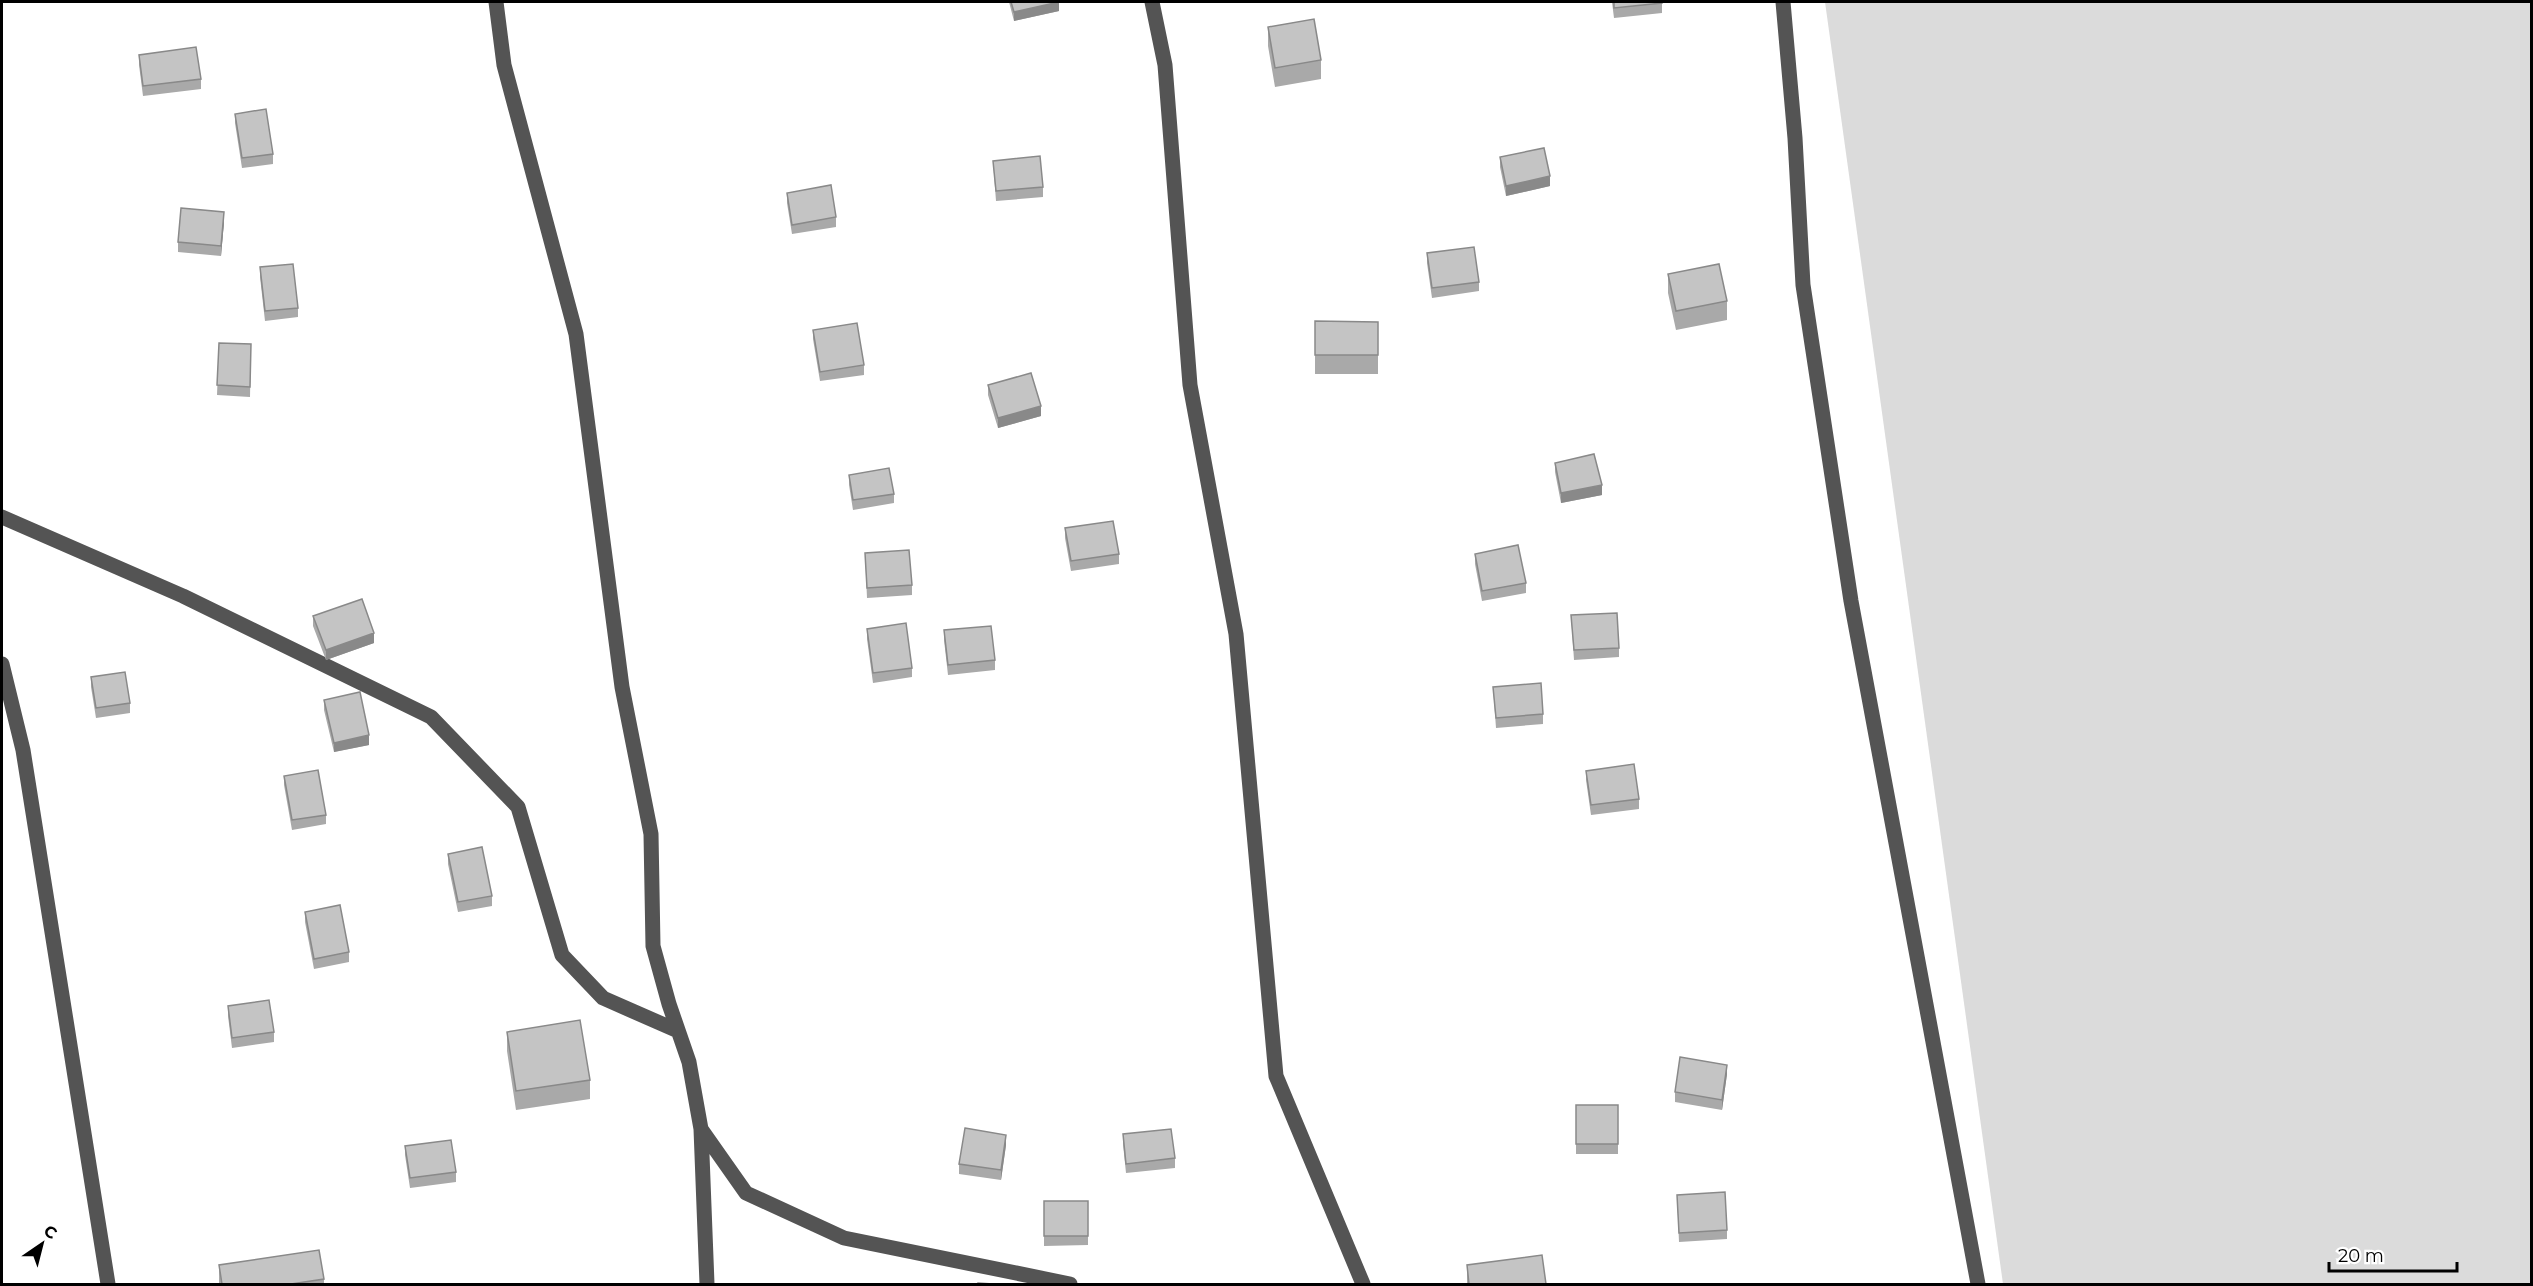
<svg xmlns="http://www.w3.org/2000/svg" width="2533" height="1286" font-family="Montserrat,sans-serif">
  <style>
    .green { fill: #dbdbdb }
    .lines { fill: none; stroke-linecap: round; stroke-linejoin: round }
    .minor { stroke: #545454; stroke-width: 15 }
    .wall { fill: #a9a9a9 }
    .shaded-wall { fill: #898989 }
    .building { fill: #c4c4c4; stroke: #898989; stroke-width: 1.5 }
  </style>
  <rect width="100%" height="100%" fill="#fff"/>
  <path class="green" d="M 1825,2 L 2531,2 L 2531,1284 L 2003,1284 Z"/>
  <g class="lines">
    <path class="minor" d="M 496,2 L 504,65 L 576,334 L 622,687 L 651,834 L 653,946 L 669,1004 L 689,1062 L 701,1129 L 707,1284
      M 1152,2 L 1165,65 L 1190,385 L 1236,634 L 1276,1076 L 1363,1284
      M 1783,2 L 1795,138 L 1803,285 L 1851,601 L 1978,1284
      M 2,517 L 183,596 L 431,717 L 518,807 L 562,955 L 603,998 L 678,1031
      M 2,664 L 23,750 L 108,1284
      M 701,1129 L 746,1193 L 844,1238 L 1070,1284"/>
  </g>
  <path class="wall" d="M 1009,2 L 1059,2 L 1059,11 L 1014,21 Z
    M 1612,2 L 1662,2 L 1662,13 L 1614,18 Z
    M 1268,27 L 1321,60 L 1321,79 L 1275,87 L 1268,46 Z
    M 139,55 L 201,79 L 201,89 L 143,96 L 139,65 Z
    M 235,114 L 273,154 L 273,164 L 242,168 L 235,123 Z
    M 1500,157 L 1550,186 L 1506,196 L 1500,167 Z
    M 993,161 L 1043,187 L 1043,197 L 996,201 Z
    M 787,193 L 836,217 L 836,227 L 792,234 L 787,203 Z
    M 224,222 L 221,256 L 178,252 L 178,242 Z
    M 1427,253 L 1479,282 L 1479,291 L 1432,298 L 1427,263 Z
    M 260,267 L 298,308 L 298,317 L 265,321 L 260,277 Z
    M 1668,274 L 1727,301 L 1727,320 L 1676,330 L 1668,293 Z
    M 1315,321 L 1378,322 L 1378,374 L 1315,374 Z
    M 813,330 L 864,365 L 864,375 L 820,381 L 813,339 Z
    M 219,343 L 251,344 L 250,397 L 217,395 Z
    M 988,385 L 1041,416 L 998,428 L 988,395 Z
    M 1555,463 L 1602,495 L 1561,503 L 1555,472 Z
    M 849,475 L 894,494 L 894,503 L 853,510 L 849,485 Z
    M 1065,528 L 1119,554 L 1119,564 L 1071,571 L 1065,538 Z
    M 865,553 L 912,585 L 912,595 L 867,598 Z
    M 1475,554 L 1526,583 L 1526,593 L 1482,601 L 1475,564 Z
    M 1571,615 L 1619,648 L 1619,657 L 1574,660 Z
    M 313,616 L 374,643 L 326,660 L 313,626 Z
    M 867,629 L 912,668 L 912,677 L 873,683 L 867,639 Z
    M 944,630 L 995,660 L 995,670 L 948,675 L 944,640 Z
    M 91,677 L 130,703 L 130,713 L 96,718 L 91,687 Z
    M 1493,687 L 1543,714 L 1543,724 L 1496,728 Z
    M 324,700 L 369,745 L 334,752 L 324,710 Z
    M 1586,771 L 1639,799 L 1639,809 L 1591,815 L 1586,780 Z
    M 284,776 L 326,815 L 326,824 L 292,830 L 284,785 Z
    M 448,854 L 492,896 L 492,906 L 458,912 L 448,864 Z
    M 305,912 L 349,952 L 349,962 L 314,969 L 305,922 Z
    M 228,1006 L 274,1032 L 274,1042 L 232,1048 L 228,1016 Z
    M 507,1032 L 590,1080 L 590,1099 L 516,1110 L 507,1051 Z
    M 1727,1074 L 1722,1110 L 1675,1102 L 1675,1092 Z
    M 1576,1105 L 1618,1105 L 1618,1154 L 1576,1154 Z
    M 1123,1134 L 1175,1158 L 1175,1168 L 1126,1173 L 1123,1144 Z
    M 1006,1145 L 1001,1180 L 959,1174 L 959,1164 Z
    M 405,1146 L 456,1172 L 456,1182 L 410,1188 L 405,1155 Z
    M 1677,1195 L 1727,1230 L 1727,1239 L 1679,1242 Z
    M 1044,1201 L 1088,1201 L 1088,1245 L 1044,1246 Z
    M 219,1265 L 324,1279 L 324,1284 L 219,1284 Z
    M 1467,1265 L 1546,1284 L 1467,1284 Z"/>
  <path class="shaded-wall" d="M 1059,2 L 1059,11 L 1014,21 L 1014,12 Z
    M 1550,176 L 1550,186 L 1506,196 L 1506,186 Z
    M 224,212 L 224,222 L 221,256 L 221,246 Z
    M 1041,406 L 1041,416 L 998,428 L 998,418 Z
    M 1602,485 L 1602,495 L 1561,503 L 1561,493 Z
    M 374,633 L 374,643 L 326,660 L 326,650 Z
    M 369,735 L 369,745 L 334,752 L 334,743 Z
    M 1727,1065 L 1727,1074 L 1722,1110 L 1722,1100 Z
    M 1006,1135 L 1006,1145 L 1001,1180 L 1001,1170 Z"/>
  <path class="building" d="M 1011,2 L 1059,2 L 1014,12 Z
    M 1614,2 L 1662,2 L 1662,3 L 1614,8 Z
    M 1314,19 L 1321,60 L 1275,68 L 1268,27 Z
    M 196,47 L 201,79 L 143,86 L 139,55 Z
    M 266,109 L 273,154 L 242,158 L 235,114 Z
    M 1544,148 L 1550,176 L 1506,186 L 1500,157 Z
    M 1040,156 L 1043,187 L 996,191 L 993,161 Z
    M 831,185 L 836,217 L 792,225 L 787,193 Z
    M 181,208 L 224,212 L 221,246 L 178,242 Z
    M 1474,247 L 1479,282 L 1432,288 L 1427,253 Z
    M 293,264 L 298,308 L 265,311 L 260,267 Z
    M 1719,264 L 1727,301 L 1676,311 L 1668,274 Z
    M 1315,321 L 1378,322 L 1378,355 L 1315,355 Z
    M 857,323 L 864,365 L 820,372 L 813,330 Z
    M 219,343 L 251,344 L 250,387 L 217,385 Z
    M 1031,373 L 1041,406 L 998,418 L 988,385 Z
    M 1594,454 L 1602,485 L 1561,493 L 1555,463 Z
    M 889,468 L 894,494 L 853,500 L 849,475 Z
    M 1113,521 L 1119,554 L 1071,561 L 1065,528 Z
    M 1518,545 L 1526,583 L 1482,591 L 1475,554 Z
    M 909,550 L 912,585 L 867,588 L 865,553 Z
    M 362,599 L 374,633 L 326,650 L 313,616 Z
    M 1617,613 L 1619,648 L 1574,650 L 1571,615 Z
    M 906,623 L 912,668 L 873,673 L 867,629 Z
    M 991,626 L 995,660 L 948,665 L 944,630 Z
    M 125,672 L 130,703 L 96,708 L 91,677 Z
    M 1541,683 L 1543,714 L 1496,718 L 1493,687 Z
    M 360,692 L 369,735 L 334,743 L 324,700 Z
    M 1634,764 L 1639,799 L 1591,805 L 1586,771 Z
    M 318,770 L 326,815 L 292,820 L 284,776 Z
    M 482,847 L 492,896 L 458,902 L 448,854 Z
    M 340,905 L 349,952 L 314,959 L 305,912 Z
    M 269,1000 L 274,1032 L 232,1038 L 228,1006 Z
    M 580,1020 L 590,1080 L 516,1091 L 507,1032 Z
    M 1680,1057 L 1727,1065 L 1722,1100 L 1675,1092 Z
    M 1576,1105 L 1618,1105 L 1618,1144 L 1576,1144 Z
    M 965,1128 L 1006,1135 L 1001,1170 L 959,1164 Z
    M 1171,1129 L 1175,1158 L 1126,1164 L 1123,1134 Z
    M 451,1140 L 456,1172 L 410,1178 L 405,1146 Z
    M 1725,1192 L 1727,1230 L 1679,1233 L 1677,1195 Z
    M 1044,1201 L 1088,1201 L 1088,1236 L 1044,1236 Z
    M 319,1250 L 324,1279 L 291,1284 L 222,1284 L 219,1265 Z
    M 1542,1255 L 1546,1284 L 1469,1284 L 1467,1265 Z
    M 978,1283 L 993,1284 L 978,1284 Z"/>
  <rect width="2533" height="1286" fill="none" stroke="#000000" stroke-width="6"/>
  <g transform="translate(42 1244) rotate(35)" stroke="#ffffff" stroke-width="4.5" paint-order="stroke">
  <path d="M0-4.5L10 22L0 15L-10 22Z" fill="#000000"/>
  <text y="-9" font-size="16" font-weight="bold" text-anchor="middle" fill="#000000">С</text>
  </g>
  <path d="M2329 1262v9h128v-9" fill="none" stroke="#000000" stroke-width="3"/>
  <text x="2338" y="1262" font-size="18" fill="#000000" stroke="#ffffff" stroke-width="4.5" paint-order="stroke">20 m</text>
</svg>
